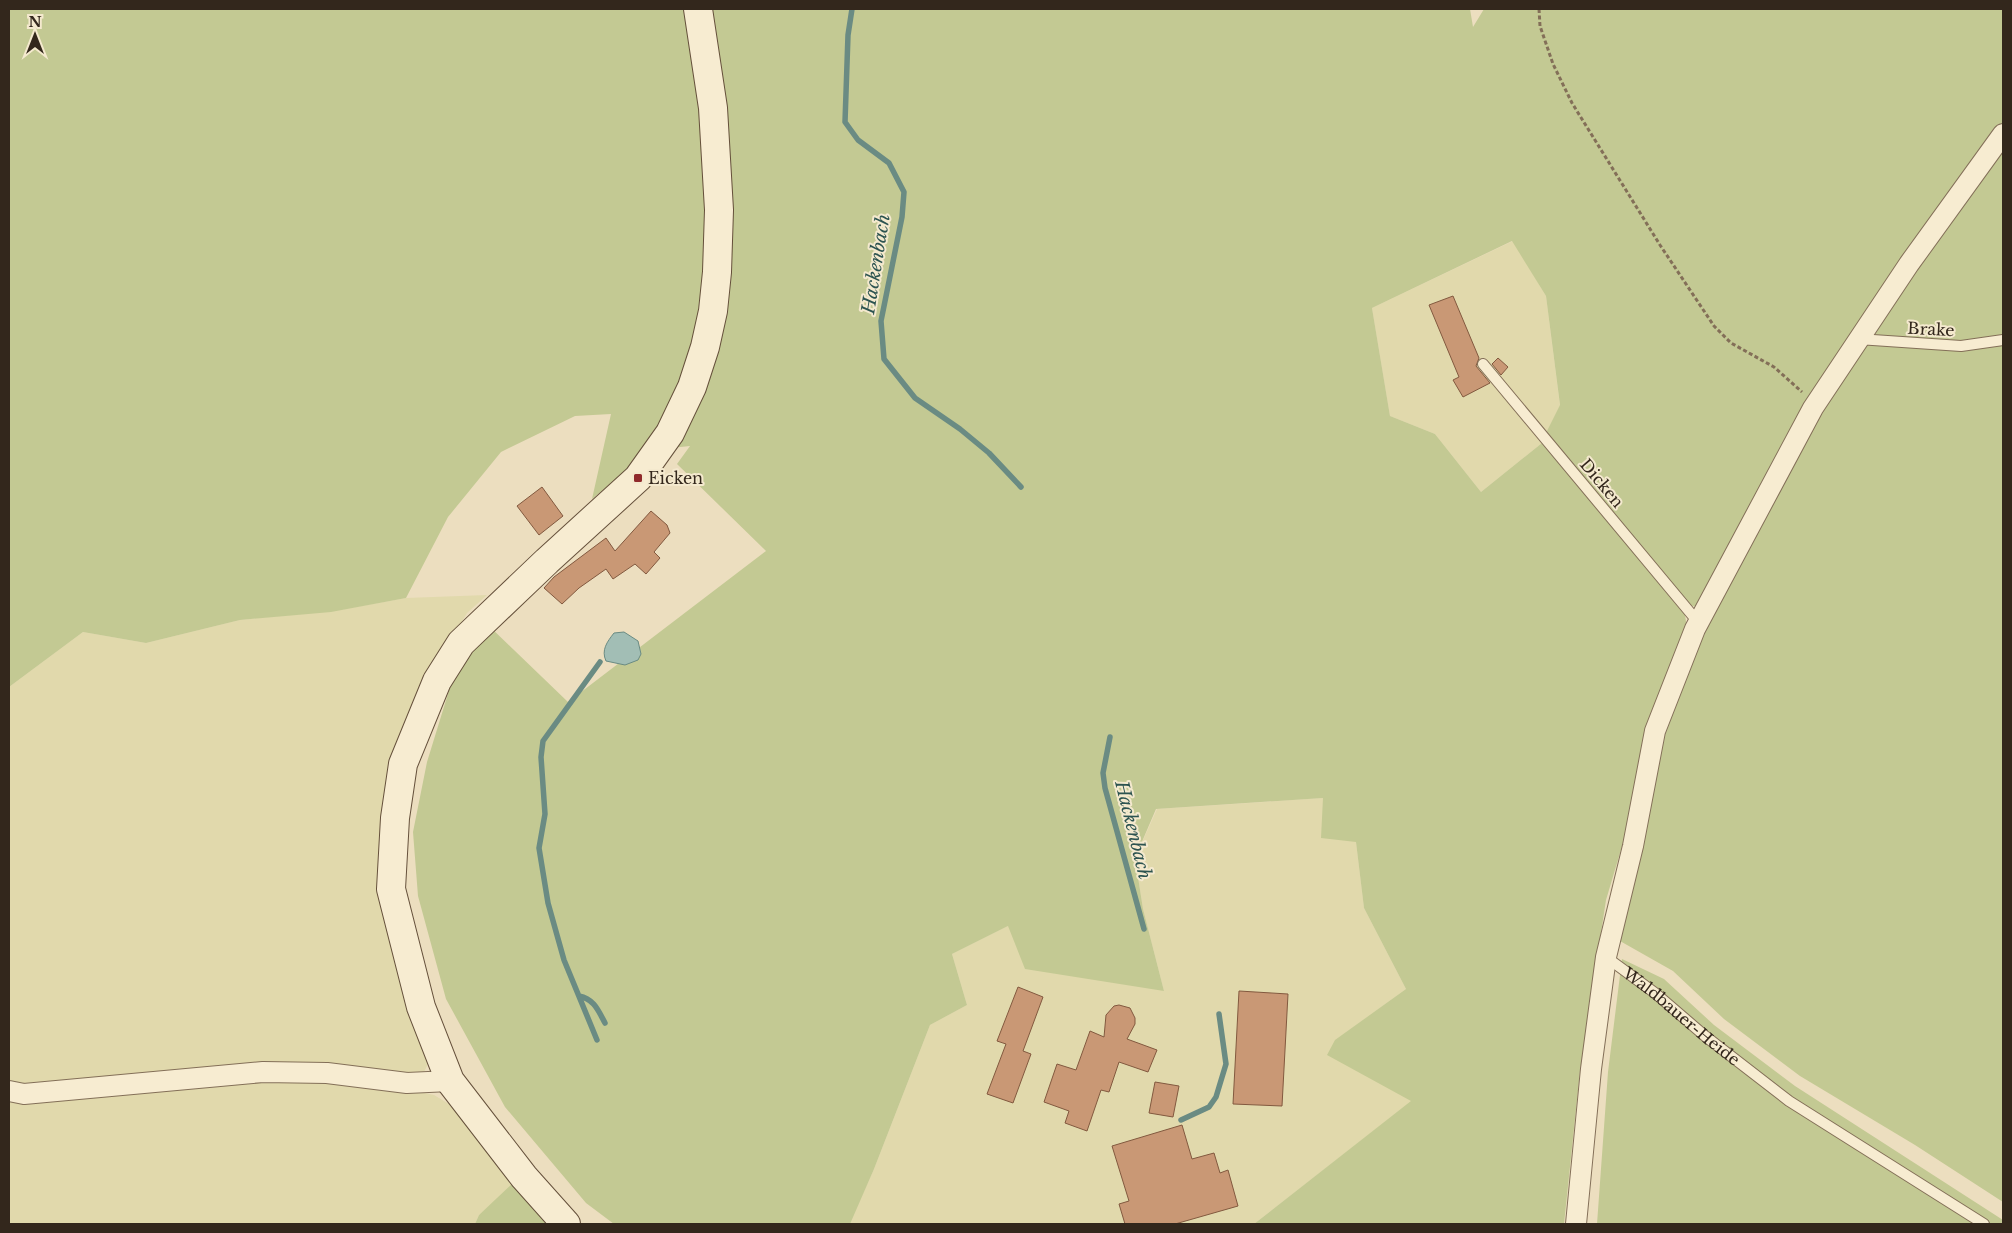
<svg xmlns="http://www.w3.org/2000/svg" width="2012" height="1233" font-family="'Libre Baskerville',serif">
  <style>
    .farmland { fill: #e1d9ac }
    .green { fill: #c3c993 }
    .water { fill: #a2beb5; stroke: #6a8b83 }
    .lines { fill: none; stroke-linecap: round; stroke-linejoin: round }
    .stream { stroke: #6a8b83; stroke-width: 5.5 }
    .building { fill: #c99875; stroke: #82593f }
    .lane-casing { stroke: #836f58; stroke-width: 12 }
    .street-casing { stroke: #836f58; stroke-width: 22 }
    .secondary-casing { stroke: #65503b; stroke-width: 30 }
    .path { stroke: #836f58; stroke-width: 3; stroke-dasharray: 4 2.5; stroke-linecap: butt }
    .lane { stroke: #f7ecd1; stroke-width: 10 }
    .street { stroke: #f7ecd1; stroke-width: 20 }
    .secondary { stroke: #f7ecd1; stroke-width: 28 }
    .poi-dot { fill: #902a2b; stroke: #f4e9ce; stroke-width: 2 }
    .labels { text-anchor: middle; stroke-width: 4; stroke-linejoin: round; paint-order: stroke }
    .street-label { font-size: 16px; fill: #33271c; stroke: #f4e9ce }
    .poi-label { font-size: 16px; fill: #33271c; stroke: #f4e9ce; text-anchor: start }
    .water-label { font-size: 18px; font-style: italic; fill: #2c5350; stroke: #f4e9ce }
  </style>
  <rect width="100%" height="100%" fill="#ecdebf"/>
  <path class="farmland" d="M 1513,241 L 1546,296 L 1560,406 L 1542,443 L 1481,492 L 1435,434 L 1390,416 L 1372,308 Z
    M 487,595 L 467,613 L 451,640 L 399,776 L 407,1003 L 428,1064 L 423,1074 L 331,1073 L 434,1095 L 449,1104 L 477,1114 L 524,1177 L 479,1215 L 475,1224 L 9,1224 L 9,687 L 83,632 L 146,643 L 240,620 L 339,610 L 406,598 Z
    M 1323,798 L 1356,842 L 1364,908 L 1406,989 L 1336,1040 L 1412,1101 L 1254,1224 L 849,1224 L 874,1169 L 930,1025 L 967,1005 L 952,954 L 1008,926 L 1164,991 L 1143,909 L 1135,858 L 1157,809 Z"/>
  <path class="green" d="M 9,9 L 1470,9 L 1473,27 L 1484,9 L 2003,9 L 2003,1202 L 1915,1145 L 1800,1076 L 1724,1019 L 1673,971 L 1620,941 L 1661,738 L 1696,607 L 1690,605 L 1546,433 L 1560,405 L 1546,296 L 1512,241 L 1372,308 L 1390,416 L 1435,434 L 1481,492 L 1542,443 L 1685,615 L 1687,628 L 1606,900 L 1580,1071 L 1564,1224 L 1254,1224 L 1411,1101 L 1327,1055 L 1335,1040 L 1406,989 L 1364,908 L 1356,842 L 1321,838 L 1323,798 L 1156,809 L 1135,858 L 1143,909 L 1164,991 L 1025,969 L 1008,926 L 952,954 L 967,1005 L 930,1025 L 874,1169 L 850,1224 L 614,1224 L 586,1203 L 505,1107 L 446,999 L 418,896 L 413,832 L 427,762 L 451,684 L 487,624 L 568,702 L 766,551 L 677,464 L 690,446 L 652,450 L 592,499 L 611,414 L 575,416 L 501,452 L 448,517 L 406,598 L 331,612 L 240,620 L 146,643 L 83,632 L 9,687 Z
    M 1622,959 L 1664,979 L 1714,1025 L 1795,1086 L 2003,1220 L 2003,1224 L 1597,1224 L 1608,1072 Z
    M 513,1183 L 549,1224 L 475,1224 L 479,1215 Z"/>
  <path class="water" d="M 624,632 L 638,641 L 641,654 L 638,660 L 625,665 L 606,661 C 601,650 607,642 614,633 Z"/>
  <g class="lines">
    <path class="stream" d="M 852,9 L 848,35 L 845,122 L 858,140 L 889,163 L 904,192 L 902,217 L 881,321 L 884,359 L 915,398 L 960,429 L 989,453 L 1021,487
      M 1110,737 L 1103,773 L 1105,788 L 1144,929
      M 579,996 C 594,999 598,1010 605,1023
      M 597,1040 L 564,960 L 548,903 L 539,848 L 545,814 L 541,757 L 543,741 L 600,662
      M 1181,1120 L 1209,1107 L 1216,1097 L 1226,1064 L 1219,1014"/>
  </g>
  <path class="building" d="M 1453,296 L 1479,358 L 1476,366 L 1490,383 L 1463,397 L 1453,380 L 1459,377 L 1429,305 Z
    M 1498,358 L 1508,367 L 1501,375 L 1492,364 Z
    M 542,487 L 563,516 L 539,535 L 517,506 Z
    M 651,511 L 667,525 L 670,533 L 654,552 L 660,558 L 646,574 L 635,564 L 613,579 L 606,569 L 579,588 L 562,604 L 544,588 L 554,577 L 606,538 L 615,551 Z
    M 1018,987 L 1043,997 L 1023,1051 L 1031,1054 L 1013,1103 L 987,1094 L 1006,1044 L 997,1041 Z
    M 1239,991 L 1288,994 L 1282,1106 L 1233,1104 Z
    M 1119,1005 L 1130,1008 L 1135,1018 L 1135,1024 L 1127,1039 L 1157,1050 L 1148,1072 L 1119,1062 L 1109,1092 L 1101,1090 L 1087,1131 L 1065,1123 L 1069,1111 L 1044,1102 L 1057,1064 L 1076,1070 L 1090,1031 L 1104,1037 L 1106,1015 L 1114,1006 Z
    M 1155,1082 L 1179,1086 L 1173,1117 L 1149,1113 Z
    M 1182,1125 L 1192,1159 L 1214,1153 L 1220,1173 L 1228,1170 L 1238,1206 L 1175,1224 L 1125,1224 L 1119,1204 L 1129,1201 L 1112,1146 Z"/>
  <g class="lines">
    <defs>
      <g id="lane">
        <path d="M 1858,339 L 1961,346 L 2003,340"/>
        <path d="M 1483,364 L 1698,622"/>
        <path id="s1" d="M 1606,957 L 1655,993 L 1705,1036 L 1789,1101 L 1984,1224"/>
      </g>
      <path id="street" d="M 9,1091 L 24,1094 L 263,1072 L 327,1073 L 407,1083 L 450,1081
        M 1576,1224 L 1591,1069 L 1606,957 L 1633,846 L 1655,731 L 1695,629 L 1813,408 L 1909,264 L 2003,134"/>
      <path id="secondary" d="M 566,1224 L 524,1177 L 450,1081 L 421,1007 L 391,889 L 395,818 L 403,764 L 437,681 L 461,643 L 547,561 L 638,478 L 670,433 L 692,387 L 705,347 L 713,311 L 717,272 L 719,210 L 713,108 L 698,9"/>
    </defs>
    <use href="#lane" class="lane-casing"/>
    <use href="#street" class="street-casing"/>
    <use href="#secondary" class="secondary-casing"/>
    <path class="path" d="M 1539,9 L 1540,26 L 1553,64 L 1572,103 L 1660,245 L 1714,326 L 1731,343 L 1774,367 L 1802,392"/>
    <use href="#lane" class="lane"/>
    <use href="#street" class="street"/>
    <use href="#secondary" class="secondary"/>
  </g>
  <rect class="poi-dot" x="633" y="473" width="10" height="10" rx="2.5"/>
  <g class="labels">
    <g class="street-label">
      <text transform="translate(1931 329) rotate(3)" y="6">Brake</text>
      <text transform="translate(1602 483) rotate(50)" y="6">Dicken</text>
      <text dy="6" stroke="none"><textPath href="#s1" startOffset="96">Waldbauer-Heide</textPath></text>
    </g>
    <g class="poi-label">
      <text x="648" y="484">Eicken</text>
    </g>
    <g class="water-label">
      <text transform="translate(876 264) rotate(-81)" y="6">Hackenbach</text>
      <text transform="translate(1133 830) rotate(76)" y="6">Hackenbach</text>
    </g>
  </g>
  <rect width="2012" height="1233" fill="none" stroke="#33271c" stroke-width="20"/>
  <g transform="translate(35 35)" stroke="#f4e9ce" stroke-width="4" paint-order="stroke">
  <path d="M0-4L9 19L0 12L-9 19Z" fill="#33271c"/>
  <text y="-8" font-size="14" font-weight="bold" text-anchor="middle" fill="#33271c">N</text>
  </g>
</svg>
